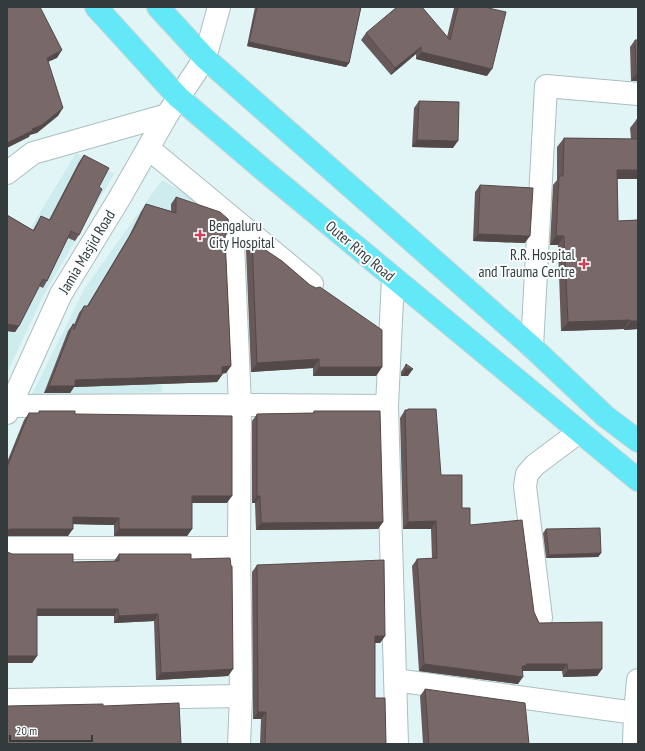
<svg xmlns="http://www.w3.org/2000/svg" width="645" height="751" font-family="'PT Sans Narrow',sans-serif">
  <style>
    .built { fill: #ceebee }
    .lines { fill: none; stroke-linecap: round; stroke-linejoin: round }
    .street-casing { stroke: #abbec0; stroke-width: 24 }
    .highway-casing { stroke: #d2d4d4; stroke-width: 24 }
    .street { stroke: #fff; stroke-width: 22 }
    .highway { stroke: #63e8f7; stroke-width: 22 }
    .wall { fill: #675959 }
    .shaded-wall { fill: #544949 }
    .building { fill: #786868; stroke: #544949 }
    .poi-dot { fill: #ce3e58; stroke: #fbfeff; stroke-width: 1.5 }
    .labels { text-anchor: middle; stroke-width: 4; stroke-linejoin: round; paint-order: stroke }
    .poi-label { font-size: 15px; fill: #343b3c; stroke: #fbfeff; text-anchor: start }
    .street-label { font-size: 15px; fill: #343b3c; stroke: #fbfeff }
  </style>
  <rect width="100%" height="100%" fill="#e1f5f7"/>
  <path class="built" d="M 76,153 L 114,174 L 43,296 L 7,373 L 7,267 Z
    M 162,180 L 226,218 L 228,274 L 155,288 L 162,392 L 31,396 L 85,288 Z"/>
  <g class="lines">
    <defs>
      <path id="street" d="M 148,148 L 312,284
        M 7,173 L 33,153 L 167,115
        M 233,244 L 240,405 L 239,548 L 241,696 L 239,744
        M 393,278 L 387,406 L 397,744
        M 532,347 L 546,86 L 638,94
        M 10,406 L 240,405 L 387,406
        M 7,413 L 61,294 L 119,199 L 167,115 L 205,58 L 219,7
        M 7,548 L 239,548
        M 541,618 L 525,486 L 527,474 L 535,465 L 579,432
        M 395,680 L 635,713
        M 7,700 L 241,696
        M 634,744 L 635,713 L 638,680"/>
      <path id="highway" d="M 96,7 L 178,97 L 266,172 L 638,480
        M 158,7 L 205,58 L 532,347 L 605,416 L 638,441"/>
    </defs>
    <use href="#street" class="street-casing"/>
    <use href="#highway" class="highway-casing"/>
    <use href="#street" class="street"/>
    <use href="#highway" class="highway"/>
  </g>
  <path class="wall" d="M 255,7 L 361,7 L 349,63 L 346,67 L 247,46 Z
    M 455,7 L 484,7 L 487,76 L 416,59 L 416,54 L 391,75 L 361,40 L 366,33 L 447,37 L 454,8 Z
    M 635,40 L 638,81 L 631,81 L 630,47 Z
    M 419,101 L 453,148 L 412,147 L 414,108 Z
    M 637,119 L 638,119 L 638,179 L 617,179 L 618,218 L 618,221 L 638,220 L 638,329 L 624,330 L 624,329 L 561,331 L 558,245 L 550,245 L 553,185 L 557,180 L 557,147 L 564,138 L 631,139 L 630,128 Z
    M 84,155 L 99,187 L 79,235 L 75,241 L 68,238 L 47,281 L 43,288 L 39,286 L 19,326 L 15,332 L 7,331 L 7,215 L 33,230 L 41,216 L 49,220 L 79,162 Z
    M 480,185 L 525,243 L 473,241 L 475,192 Z
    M 176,197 L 227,232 L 225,237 L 231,366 L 226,373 L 222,374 L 222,375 L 217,382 L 74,387 L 70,393 L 44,393 L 68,331 L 73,324 L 74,325 L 79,313 L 84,306 L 87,306 L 129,236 L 141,212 L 146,204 L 171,211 L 171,204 Z
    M 252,241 L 382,367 L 376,376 L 313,376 L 313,368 L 251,372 L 246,250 Z
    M 406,364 L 408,376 L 401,376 L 401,372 Z
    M 408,409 L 441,475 L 462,508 L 470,525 L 534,612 L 539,623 L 602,669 L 597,676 L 563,677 L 562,671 L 523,671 L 518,684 L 419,671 L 412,566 L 417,559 L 432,559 L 431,529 L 403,529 L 400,418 L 405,410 L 407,410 Z
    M 314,411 L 383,522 L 378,529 L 256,530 L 255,503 L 252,503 L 252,421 L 257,414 L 313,413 Z
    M 29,413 L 75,414 L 227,503 L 192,503 L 192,529 L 187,536 L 114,536 L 114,525 L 73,524 L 68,536 L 7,536 L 7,462 L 24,420 Z
    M 546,529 L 601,553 L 598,557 L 546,558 L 543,533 Z
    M 7,552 L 12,554 L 73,562 L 114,561 L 119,554 L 191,559 L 233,669 L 228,676 L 156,680 L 154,621 L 114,623 L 114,616 L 37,616 L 37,656 L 32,663 L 7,663 Z
    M 257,565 L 385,636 L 380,643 L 375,643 L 375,698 L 386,744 L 260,744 L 261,719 L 253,719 L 252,572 Z
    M 425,689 L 529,744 L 423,744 L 420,696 Z"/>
  <path class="shaded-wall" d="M 249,42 L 349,63 L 346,67 L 247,46 Z
    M 421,47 L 416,54 L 391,75 L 395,68 Z
    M 62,50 L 57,58 L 41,65 L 47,58 Z
    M 421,52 L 492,69 L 487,76 L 416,59 Z
    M 636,74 L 638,74 L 638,81 L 631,81 Z
    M 63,108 L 58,116 L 37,133 L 30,135 L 29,137 L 7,148 L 7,143 L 32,129 Z
    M 417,140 L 458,141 L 453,148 L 412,147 Z
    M 617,170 L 638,170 L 638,179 L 610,179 Z
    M 478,234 L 530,236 L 525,243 L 473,241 Z
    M 556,236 L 564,236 L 558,245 L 550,245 Z
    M 630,320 L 624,329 L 561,331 L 568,322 Z
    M 631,321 L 638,321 L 638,329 L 624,330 Z
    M 7,324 L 19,326 L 15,332 L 7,331 Z
    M 319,359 L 313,368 L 251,372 L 257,363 Z
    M 231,366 L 226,373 L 217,374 L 222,367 Z
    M 319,367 L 382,367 L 376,376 L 313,376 Z
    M 406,369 L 413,369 L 408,376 L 401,376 Z
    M 222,375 L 217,382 L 74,387 L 70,393 L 44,393 L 49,386 L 75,380 Z
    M 192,496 L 232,496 L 227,503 L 187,503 Z
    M 257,496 L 260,496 L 255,503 L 252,503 Z
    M 73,517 L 119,518 L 114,525 L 68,524 Z
    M 436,521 L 431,529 L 403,529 L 408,522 Z
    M 383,522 L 378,529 L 256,530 L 261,523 Z
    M 12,529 L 73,529 L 68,536 L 7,536 L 7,530 Z
    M 119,529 L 192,529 L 187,536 L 114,536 Z
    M 601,553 L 598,557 L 546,558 L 549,555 Z
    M 37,609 L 118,609 L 114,616 L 32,616 Z
    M 158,614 L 154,621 L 114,623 L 119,616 Z
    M 375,636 L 385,636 L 380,643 L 370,643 Z
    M 7,656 L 37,656 L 32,663 L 7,663 Z
    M 424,664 L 523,677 L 518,684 L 419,671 Z
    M 526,664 L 567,664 L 562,671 L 522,671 L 522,666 Z
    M 233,669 L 228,676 L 156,680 L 161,673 Z
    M 602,669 L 597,676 L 563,677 L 568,670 Z
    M 258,712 L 266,712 L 261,719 L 253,719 Z"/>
  <path class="building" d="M 7,7 L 40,7 L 62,50 L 47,58 L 63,108 L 42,125 L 32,129 L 34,130 L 7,143 Z
    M 257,7 L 361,7 L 349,63 L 249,42 Z
    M 397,7 L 422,7 L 450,40 L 458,7 L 484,7 L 506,12 L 492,69 L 421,52 L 421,47 L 395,68 L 366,33 Z
    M 635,40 L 638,40 L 638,74 L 636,74 Z
    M 419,101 L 459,102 L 458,141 L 417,140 Z
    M 637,119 L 638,119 L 638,133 Z
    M 564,138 L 638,139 L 638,170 L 617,170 L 618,218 L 618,221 L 638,220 L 638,321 L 631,321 L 630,320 L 568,322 L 564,236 L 556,236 L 559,176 L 563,176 Z
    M 84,155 L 109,168 L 99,187 L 102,189 L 79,235 L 71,231 L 47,281 L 43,279 L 19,326 L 7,324 L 7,215 L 34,231 L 41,216 L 50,220 Z
    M 480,185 L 533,188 L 530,236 L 478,234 Z
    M 176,197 L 220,212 L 228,219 L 230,228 L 227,231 L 225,237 L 231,366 L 222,367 L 222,375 L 75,380 L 75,386 L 49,386 L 73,324 L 74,324 L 74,330 L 84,306 L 88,306 L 134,229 L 146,204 L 176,213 Z
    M 252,241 L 282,261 L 310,285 L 316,288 L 320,287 L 382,330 L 382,367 L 319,367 L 319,359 L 257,363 Z
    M 406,364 L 413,369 L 406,369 Z
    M 408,409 L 436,409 L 441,475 L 462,475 L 462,508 L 470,508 L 470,525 L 522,520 L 534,612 L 539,623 L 602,622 L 602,669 L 568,670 L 567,664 L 526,664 L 526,666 L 522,666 L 523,677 L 424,664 L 417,559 L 437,558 L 436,521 L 408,522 L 405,410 L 408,410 Z
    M 39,411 L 75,411 L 75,414 L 232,416 L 232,496 L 192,496 L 192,529 L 119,529 L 119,518 L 73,517 L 73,529 L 12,529 L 7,530 L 7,467 L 29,413 L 39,413 Z
    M 314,411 L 380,411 L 383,522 L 261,523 L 260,496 L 257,496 L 257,414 L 314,413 Z
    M 600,528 L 601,553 L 549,555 L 546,529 Z
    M 7,552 L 12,554 L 73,554 L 73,562 L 119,561 L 119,554 L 191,554 L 191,559 L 230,558 L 231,566 L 232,566 L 233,669 L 161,673 L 158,614 L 119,616 L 118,609 L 37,609 L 37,656 L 7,656 Z
    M 384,560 L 385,636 L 375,636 L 375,698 L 385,698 L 386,744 L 265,744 L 266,712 L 258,712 L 257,565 Z
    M 425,689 L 525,703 L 529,744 L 429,744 Z
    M 179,703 L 181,744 L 7,744 L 7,706 L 103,704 L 103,706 Z"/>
  <g class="poi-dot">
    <path d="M198 229h4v4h4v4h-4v4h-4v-4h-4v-4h4z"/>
    <path d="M582 258h4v4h4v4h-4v4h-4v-4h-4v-4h4z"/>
  </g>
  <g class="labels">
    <g class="poi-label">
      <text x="209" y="231">Bengaluru<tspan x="209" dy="17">City Hospital</tspan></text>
      <text x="575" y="260" text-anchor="end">R.R. Hospital<tspan x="575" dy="17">and Trauma Centre</tspan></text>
    </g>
    <g class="street-label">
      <text transform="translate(360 251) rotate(40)" y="5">Outer Ring Road</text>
      <text transform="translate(87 252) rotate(-59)" y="5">Jamia Masjid Road</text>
    </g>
  </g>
  <rect width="645" height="751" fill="none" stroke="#343b3c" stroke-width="16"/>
  <path d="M10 735v6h82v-6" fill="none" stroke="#343b3c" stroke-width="2"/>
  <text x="16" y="735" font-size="12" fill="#343b3c" stroke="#fbfeff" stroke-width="3" paint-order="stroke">20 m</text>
</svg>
